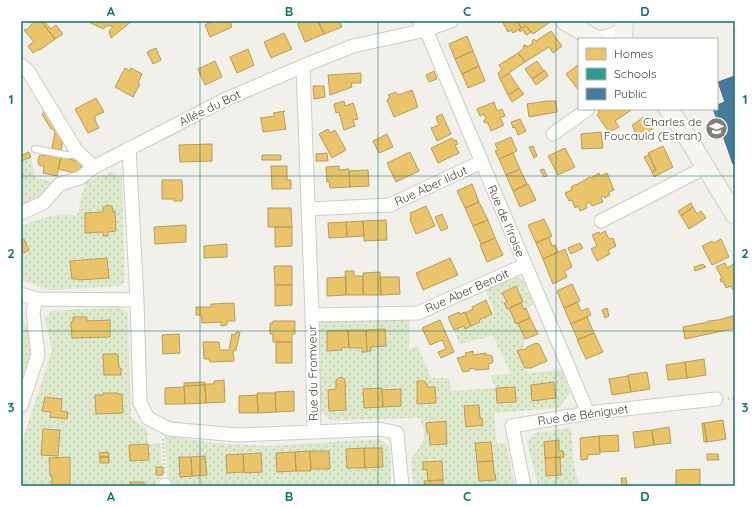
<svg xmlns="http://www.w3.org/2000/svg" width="756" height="507" font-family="Quicksand,sans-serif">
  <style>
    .grass { fill: url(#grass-dots) }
    .homes { fill: #e9c46a; stroke: #b89d5b }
    .schools { fill: #2a9d8f; stroke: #328275 }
    .public { fill: #457b9d; stroke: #456a7f }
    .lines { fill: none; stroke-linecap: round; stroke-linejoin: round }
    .lane-casing { stroke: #cdccc7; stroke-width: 8 }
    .street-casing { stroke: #cdccc7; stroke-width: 15 }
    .secondary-casing { stroke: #cfcdc3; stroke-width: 20 }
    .path { stroke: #d1d0cb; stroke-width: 2.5; stroke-dasharray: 2 2; stroke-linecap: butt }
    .lane { stroke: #fdfdfc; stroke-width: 6 }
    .street { stroke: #fdfdfc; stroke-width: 13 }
    .secondary { stroke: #f6f5f0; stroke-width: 18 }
    .grid { fill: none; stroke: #0f766e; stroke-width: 1; stroke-opacity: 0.55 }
    .labels { text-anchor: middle; stroke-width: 4; stroke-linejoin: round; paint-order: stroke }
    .street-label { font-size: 12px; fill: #464238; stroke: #fff }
    .poi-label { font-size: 12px; fill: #464238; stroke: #fff; text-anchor: end }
    .neatline { fill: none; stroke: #0f766e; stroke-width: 1.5 }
    .grid-label { font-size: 13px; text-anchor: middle; font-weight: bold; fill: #0f766e }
  </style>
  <defs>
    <pattern id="grass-dots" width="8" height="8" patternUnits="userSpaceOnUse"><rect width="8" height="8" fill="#dde9cd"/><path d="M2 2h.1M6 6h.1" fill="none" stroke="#bfc9b1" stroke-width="1.8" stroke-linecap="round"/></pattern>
  </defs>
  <rect width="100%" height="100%" fill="#f1f0eb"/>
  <path class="grass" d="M 29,151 L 36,178 L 55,182 L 30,207 L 21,211 L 21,154 Z
    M 112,172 L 122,177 L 125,281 L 121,286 L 50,290 L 21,280 L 21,226 C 39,219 58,211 77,216 L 85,182 Z
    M 515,276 L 523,280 L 534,304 L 524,309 L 521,303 L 523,301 L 516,286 L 502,293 L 516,324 L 518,323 L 525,339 L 522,349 L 517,351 L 528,373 L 562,370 L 570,393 L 559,408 L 494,413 L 497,443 L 506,444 L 515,486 L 413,486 L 411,458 C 423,444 429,436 419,418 L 330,420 L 320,411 L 316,328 L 322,322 L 410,319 L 409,349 L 418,346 L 431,378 L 449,378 L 451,391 L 496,388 L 490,375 L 511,374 L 493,336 L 459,344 L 454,330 L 464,326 L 466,328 L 480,322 L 479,320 L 495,313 L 486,291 Z
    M 118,307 L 128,313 L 131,417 L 147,429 L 148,444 L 160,443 L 163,475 L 156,482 L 156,486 L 21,486 L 21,445 L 52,350 L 45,319 L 51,311 Z
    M 21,313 L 27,328 L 32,352 L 21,383 Z
    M 571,428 L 574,464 L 579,486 L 538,486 L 527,441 L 535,433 Z
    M 165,436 L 217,443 L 267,446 L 380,439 L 390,447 L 391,486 L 176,486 L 176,483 L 168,484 Z"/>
  <path class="homes" d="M 41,21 L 44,21 L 51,29 L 56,25 L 63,34 L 55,39 Z
    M 41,21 L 55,39 L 40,50 L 39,49 L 33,53 L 28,46 L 34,42 L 24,30 L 28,29 L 34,21 Z
    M 90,21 L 132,21 L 111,38 L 109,31 L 113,27 L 108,25 L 103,29 L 89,22 Z
    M 213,21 L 230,21 L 232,27 L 210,37 L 205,25 Z
    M 301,21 L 318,21 L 324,34 L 305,42 L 298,25 L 298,22 Z
    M 318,21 L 339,21 L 342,27 L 324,34 Z
    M 502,21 L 516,21 L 522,28 L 513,33 L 511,30 L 508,32 Z
    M 516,21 L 549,21 L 550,22 L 533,34 L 526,26 L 522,28 Z
    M 526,26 L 531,32 L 526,35 L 523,30 L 520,32 L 519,29 Z
    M 551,31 L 562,46 L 553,53 L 549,47 L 525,62 L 518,53 L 524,48 L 523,46 L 526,45 L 527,47 L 533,43 L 532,41 L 534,39 L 536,41 Z
    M 284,33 L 292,49 L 271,58 L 264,42 Z
    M 467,36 L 473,51 L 455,59 L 449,44 Z
    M 156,48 L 161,60 L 153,64 L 147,52 Z
    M 248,49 L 254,65 L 237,73 L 230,57 Z
    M 473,51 L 479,66 L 462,74 L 455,59 Z
    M 518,53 L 525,62 L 500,79 L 498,73 L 502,70 L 499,65 Z
    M 215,61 L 222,77 L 205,85 L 198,69 Z
    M 537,61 L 544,71 L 532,79 L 525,69 Z
    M 579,64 L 579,91 L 566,74 Z
    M 479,66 L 485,81 L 468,88 L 462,74 Z
    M 125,68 L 130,71 L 131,68 L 142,74 L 138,83 L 140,84 L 133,97 L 115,87 Z
    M 545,70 L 548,76 L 536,85 L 532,79 Z
    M 434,71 L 437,79 L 429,82 L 426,75 Z
    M 361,73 L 361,83 L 351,83 L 352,87 L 330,95 L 328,75 Z
    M 509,73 L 519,88 L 508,95 L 500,79 Z
    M 313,86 L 324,86 L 325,97 L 314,99 Z
    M 519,88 L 524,94 L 512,102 L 508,95 Z
    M 412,90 L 418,107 L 394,117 L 387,100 L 390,98 L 388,95 L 396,92 L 398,95 Z
    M 96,98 L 104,112 L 95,116 L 95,120 L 99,128 L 88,133 L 75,109 Z
    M 344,101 L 345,106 L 353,103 L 354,105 L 358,119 L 353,120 L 355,126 L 344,130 L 339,112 L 336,113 L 334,104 Z
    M 547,101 L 556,101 L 557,112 L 529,117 L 527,104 Z
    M 494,102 L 497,111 L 502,109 L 505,116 L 500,118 L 504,125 L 491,131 L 488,123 L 485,123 L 484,122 L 484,120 L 486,119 L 484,114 L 480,116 L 477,109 Z
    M 44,109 L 64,134 L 61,150 L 52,148 L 55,132 L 53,129 L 51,129 L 42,114 L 44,112 Z
    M 601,109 L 633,109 L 615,121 L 619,127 L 609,132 L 597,115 L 599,113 L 598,111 Z
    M 285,111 L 283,112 L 286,129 L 263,132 L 261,119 L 260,118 L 275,116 L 273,113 Z
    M 442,114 L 451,134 L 437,141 L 431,128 L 439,125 L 436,117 Z
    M 644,117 L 654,132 L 639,142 L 635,136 L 636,135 L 634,132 L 635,131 L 632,125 Z
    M 520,119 L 526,131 L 518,135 L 515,127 L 513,128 L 511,122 Z
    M 328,129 L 330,133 L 335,130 L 346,150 L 332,158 L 319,134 Z
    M 601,132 L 603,148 L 582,149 L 581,134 Z
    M 387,134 L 393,147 L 379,153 L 373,141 Z
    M 511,137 L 517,151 L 499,159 L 495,151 L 498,150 L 495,144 Z
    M 452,138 L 454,141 L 456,140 L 458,144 L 455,145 L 459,153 L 438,163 L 431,148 Z
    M 212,144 L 212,161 L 180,162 L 179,145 Z
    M 533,146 L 537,156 L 534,158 L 529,147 Z
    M 663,146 L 673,167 L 654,177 L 652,172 L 656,170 L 648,153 Z
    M 565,148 L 575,167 L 558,175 L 548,156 Z
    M 29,152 L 31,157 L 21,161 L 21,156 Z
    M 410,152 L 419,171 L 396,182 L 387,163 Z
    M 327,153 L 328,161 L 316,161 L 316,154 Z
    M 513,153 L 520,169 L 506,175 L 499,159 Z
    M 47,154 L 61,157 L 57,176 L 43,173 L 44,166 L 39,165 L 38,162 L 39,156 L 41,155 L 46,156 Z
    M 262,155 L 281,155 L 281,160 L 262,160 Z
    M 649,155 L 656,170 L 652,172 L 644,157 Z
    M 61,157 L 82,162 L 79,174 L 58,169 Z
    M 271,166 L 287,166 L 287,180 L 291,180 L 291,189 L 272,189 Z
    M 339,166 L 339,170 L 349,169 L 350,187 L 330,188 L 329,181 L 327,182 L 326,167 Z
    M 520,169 L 527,184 L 513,191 L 506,175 Z
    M 544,169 L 547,176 L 544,177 L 540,170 Z
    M 368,170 L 369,186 L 350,187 L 349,171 Z
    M 599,173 L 600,176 L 607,173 L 614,190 L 609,192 L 610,195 L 605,198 L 604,196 L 601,198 L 603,202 L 592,206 L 590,202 L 586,204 L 587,208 L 580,211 L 578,206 L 575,208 L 572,200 L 569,201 L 565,193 L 572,190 L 571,187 L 576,184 L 576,185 L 590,177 L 591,178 Z
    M 162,180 L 182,180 L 183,199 L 182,199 L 182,201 L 174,201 L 174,199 L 162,199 Z
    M 472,184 L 479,202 L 465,208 L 457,191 Z
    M 528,184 L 536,200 L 520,207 L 513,191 Z
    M 479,202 L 488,220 L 473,226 L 465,208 Z
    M 691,203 L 693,207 L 681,216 L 678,211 Z
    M 107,205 L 112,206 L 113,212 L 115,211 L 116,231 L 108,232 L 108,236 L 103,236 L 103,232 L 85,233 L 85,213 L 103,212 L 103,208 Z
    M 426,206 L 435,226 L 416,234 L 410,220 L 411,216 L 410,213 Z
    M 693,207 L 697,214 L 701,211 L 706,218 L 689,229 L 681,216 Z
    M 268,208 L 291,208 L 292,227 L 268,227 Z
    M 442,214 L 448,228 L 441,231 L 435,217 Z
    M 544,219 L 552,236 L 536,243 L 528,225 Z
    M 386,220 L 387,240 L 364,241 L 363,221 Z
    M 488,220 L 495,238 L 481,244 L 473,226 Z
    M 363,221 L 364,236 L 347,237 L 346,222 Z
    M 346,222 L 347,237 L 329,238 L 328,223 Z
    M 186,225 L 186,242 L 155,244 L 154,227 Z
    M 275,227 L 292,227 L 292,246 L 275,247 Z
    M 605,231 L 609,239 L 613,238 L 616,246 L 608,250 L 610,254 L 597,261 L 591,249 L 597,246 L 592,235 L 599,232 L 600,234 Z
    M 549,237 L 552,246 L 555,245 L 558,252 L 543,259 L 536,243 Z
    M 495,238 L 503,255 L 487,262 L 480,245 Z
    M 24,239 L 29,250 L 21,254 L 21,241 Z
    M 721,239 L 729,257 L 712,265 L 702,246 L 712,241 L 714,243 Z
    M 580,243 L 583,248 L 571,254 L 568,248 Z
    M 227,244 L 227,257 L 204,258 L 204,246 Z
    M 565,249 L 572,267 L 564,271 L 567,277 L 553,284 L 543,259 Z
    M 107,258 L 109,278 L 78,280 L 78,279 L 72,279 L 70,261 Z
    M 450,258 L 458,275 L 423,290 L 416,273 Z
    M 725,263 L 727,268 L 734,264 L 735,267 L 735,289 L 733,290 L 731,286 L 726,288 L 723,281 L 721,282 L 720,279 L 722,278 L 716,267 Z
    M 703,264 L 706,267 L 695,271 L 694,267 Z
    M 274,266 L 292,266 L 292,285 L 275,285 Z
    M 345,271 L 354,271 L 354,276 L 363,276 L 363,295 L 346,295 Z
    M 380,272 L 381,295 L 363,295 L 363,273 Z
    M 346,277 L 346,295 L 327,296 L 327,278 Z
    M 380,277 L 399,277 L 400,294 L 381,295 Z
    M 572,284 L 580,301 L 564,308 L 557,291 Z
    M 275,285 L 292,285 L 292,305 L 275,306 Z
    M 516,286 L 523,302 L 507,309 L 504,303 L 507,302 L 502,293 Z
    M 486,300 L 492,314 L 479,320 L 480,322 L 471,326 L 465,313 L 473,309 L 472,307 Z
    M 577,302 L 581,311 L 588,308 L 591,315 L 571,324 L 564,308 Z
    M 234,303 L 235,321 L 227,321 L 227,325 L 221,326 L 221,322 L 202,323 L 201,315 L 196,315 L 196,307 L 211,307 L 211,304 Z
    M 521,303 L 524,309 L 526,308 L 530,318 L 516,324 L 509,308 Z
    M 607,308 L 609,316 L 605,318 L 602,310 Z
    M 459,312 L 460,314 L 465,312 L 471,326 L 465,329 L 464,326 L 454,330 L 448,317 Z
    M 733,316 L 735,320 L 735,328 L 732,329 L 685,339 L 683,327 L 708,322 L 708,321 L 718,320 Z
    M 73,317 L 87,317 L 87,321 L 110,320 L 110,337 L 72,338 L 71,322 L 73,321 Z
    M 587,317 L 594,333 L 578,340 L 571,324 Z
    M 530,318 L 538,334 L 525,339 L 518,323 Z
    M 440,320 L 454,352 L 441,358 L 438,352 L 446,349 L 442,340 L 430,345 L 422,328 Z
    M 273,321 L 295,321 L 295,334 L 292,334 L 292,342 L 273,342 L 273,334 L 270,334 L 270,323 L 273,323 Z
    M 385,329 L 386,346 L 371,347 L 371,351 L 367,351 L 366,330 Z
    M 348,330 L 366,330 L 367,352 L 362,352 L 362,348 L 349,348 Z
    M 348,330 L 349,347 L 341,348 L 342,350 L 327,351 L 327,331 Z
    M 236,332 L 240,332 L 236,350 L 233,351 L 234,361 L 210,362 L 209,359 L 204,359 L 203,342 L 219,342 L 220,350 L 229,350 L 232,334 L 235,335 Z
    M 594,333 L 603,352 L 586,359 L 577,340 Z
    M 179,334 L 180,353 L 163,354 L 162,335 Z
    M 276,342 L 292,342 L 292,363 L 276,363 Z
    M 536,343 L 539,344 L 547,361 L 531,368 L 525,368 L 517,351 L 522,349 L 525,350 L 527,347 Z
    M 473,351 L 473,355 L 486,353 L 486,355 L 489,355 L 492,356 L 493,361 L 492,363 L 488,364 L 489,369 L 475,370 L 475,368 L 469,369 L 469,371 L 463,372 L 457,358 L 466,356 L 465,353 Z
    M 103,354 L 118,354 L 119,368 L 121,368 L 121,375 L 104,375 Z
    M 704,359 L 706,375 L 687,378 L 685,362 Z
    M 685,362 L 687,378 L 668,380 L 666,365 Z
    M 647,372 L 650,389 L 631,392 L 628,375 Z
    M 628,376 L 631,392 L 612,395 L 609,379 Z
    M 342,377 L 345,380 L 346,410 L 329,411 L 328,390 L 336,389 L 336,380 L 338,378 Z
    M 224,380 L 225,402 L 206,403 L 205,384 L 214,384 L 214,381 Z
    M 417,381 L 424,381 L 427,384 L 427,387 L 435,387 L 436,403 L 417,404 Z
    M 205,382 L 205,385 L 184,386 L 184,383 Z
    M 554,382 L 556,398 L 532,401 L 531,385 Z
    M 205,385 L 206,403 L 185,404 L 184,386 Z
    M 184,387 L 185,404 L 165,404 L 165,388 Z
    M 515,387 L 516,402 L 497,403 L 496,388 Z
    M 382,388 L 383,407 L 364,408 L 363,389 Z
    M 401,389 L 401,406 L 383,407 L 382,390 Z
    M 294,391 L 294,411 L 276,412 L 275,392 Z
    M 103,393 L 118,393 L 118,394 L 122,394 L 123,413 L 96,414 L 95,395 L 103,395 Z
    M 257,393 L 275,393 L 276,412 L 258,413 Z
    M 257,395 L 258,413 L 239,413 L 239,396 Z
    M 45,397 L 62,399 L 61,411 L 68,412 L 67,419 L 50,417 L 51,412 L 42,411 Z
    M 479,405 L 480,418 L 482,418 L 483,425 L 466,427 L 464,406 Z
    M 723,420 L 726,439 L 707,442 L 704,423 Z
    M 446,421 L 447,444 L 430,445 L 429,432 L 427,432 L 426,423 Z
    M 702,423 L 704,423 L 707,442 L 704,442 Z
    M 669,427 L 671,443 L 654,445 L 652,430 Z
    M 43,429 L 60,430 L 58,456 L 41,455 Z
    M 652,430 L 654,445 L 635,448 L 633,432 Z
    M 618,435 L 619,451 L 600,452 L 599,436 Z
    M 599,436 L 600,454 L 587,455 L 588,459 L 581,460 L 580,438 Z
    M 559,440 L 559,451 L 563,451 L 564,457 L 545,458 L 544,442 Z
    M 491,442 L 493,461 L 477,462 L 475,443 Z
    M 148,444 L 149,460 L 130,461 L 129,445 Z
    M 364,448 L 365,468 L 347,468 L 346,449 Z
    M 364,448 L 382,448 L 383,467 L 365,468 Z
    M 310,451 L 311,471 L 296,471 L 295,452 Z
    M 310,451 L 329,451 L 330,469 L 311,469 Z
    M 108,452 L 109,457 L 100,457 L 99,453 Z
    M 295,452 L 296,471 L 277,472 L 276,453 Z
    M 261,453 L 262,472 L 244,473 L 243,454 Z
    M 243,454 L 244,472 L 227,473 L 226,455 Z
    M 707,454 L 718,454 L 719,460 L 707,460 Z
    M 205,456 L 207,475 L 192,476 L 191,457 Z
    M 70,457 L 70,486 L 52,486 L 52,476 L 50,476 L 49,458 Z
    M 100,457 L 109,457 L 109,463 L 100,463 Z
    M 179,457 L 191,457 L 192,476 L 180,477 Z
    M 560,457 L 561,475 L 546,476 L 545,458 Z
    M 442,461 L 443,480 L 428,481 L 427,469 L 423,470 L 423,462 Z
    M 493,461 L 494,473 L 495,473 L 496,480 L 479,481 L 477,462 Z
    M 156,467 L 163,467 L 163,475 L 156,475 Z
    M 700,469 L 700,485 L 676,486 L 676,470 Z
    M 621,478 L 626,478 L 627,486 L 622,486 Z
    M 443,480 L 443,486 L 425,486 L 424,481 Z
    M 130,482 L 144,482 L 144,486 L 130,486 Z"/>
  <path class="schools" d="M 713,109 L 717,109 L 720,118 L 717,119 Z"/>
  <path class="public" d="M 735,76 L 735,164 L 733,164 L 717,119 L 720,118 L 717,109 L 717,105 L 725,102 L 718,82 Z"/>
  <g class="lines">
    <defs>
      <path id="lane" d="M 35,149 L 66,155 L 79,155"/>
      <path id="street" d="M 419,21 L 426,30 L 588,413
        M 594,39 L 611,35 L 624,29
        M 21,65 L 28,71 L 76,150 L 94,167 L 224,100 L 303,66 L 353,46 L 426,30 L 451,21
        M 553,134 L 588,109
        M 129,148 L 137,300 L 140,403 L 148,418 L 169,429 L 238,435 L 314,432 L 312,315 L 303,66
        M 308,209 L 390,205 L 481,162
        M 21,213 L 43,203 L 60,184 L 80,178 L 94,167
        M 601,221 L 706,167
        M 21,294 L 36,299 L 137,300
        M 312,315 L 418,313 L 525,265
        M 21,406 L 38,355 L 33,312 L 36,299
        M 314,432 L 380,429 L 397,433 L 402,486
        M 165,485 L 165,486
        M 524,486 L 512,426 L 588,413 L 716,399"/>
      <path id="secondary" d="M 565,21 L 595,39
        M 623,39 L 624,21
        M 668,109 L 676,119 L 735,215"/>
    </defs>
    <use href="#lane" class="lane-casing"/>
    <use href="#street" class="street-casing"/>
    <use href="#secondary" class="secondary-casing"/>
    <path class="path" d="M 728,399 L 735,398
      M 163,439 L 165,474"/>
    <use href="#lane" class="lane"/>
    <use href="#street" class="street"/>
    <use href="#secondary" class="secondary"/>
  </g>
  <path class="grid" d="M 200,21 L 200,486M 378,21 L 378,486M 556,21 L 556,486M 21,176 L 735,176M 21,331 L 735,331"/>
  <defs>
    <symbol id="school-disc" viewBox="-11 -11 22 22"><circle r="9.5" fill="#827f77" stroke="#fff"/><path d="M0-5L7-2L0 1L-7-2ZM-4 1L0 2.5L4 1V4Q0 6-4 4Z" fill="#fff"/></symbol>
  </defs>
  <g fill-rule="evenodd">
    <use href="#school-disc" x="704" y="116" width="25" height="25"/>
  </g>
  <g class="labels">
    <g class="street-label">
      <text transform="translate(210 108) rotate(-26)" y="4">Allée du Bot</text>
      <text transform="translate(431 186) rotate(-25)" y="4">Rue Aber Ildut</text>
      <text transform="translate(506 221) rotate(67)" y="4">Rue de l'Iroise</text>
      <text transform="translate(467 291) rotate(-24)" y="4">Rue Aber Benoit</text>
      <text transform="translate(313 373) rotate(-91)" y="4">Rue du Fromveur</text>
      <text transform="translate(583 415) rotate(-8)" y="4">Rue de Béniguet</text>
    </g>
    <g class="poi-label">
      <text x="702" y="126">Charles de<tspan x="702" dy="14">Foucauld (Estran)</tspan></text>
    </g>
  </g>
  <rect width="756" height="507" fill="none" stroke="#ffffff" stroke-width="44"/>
  <rect x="578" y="38" width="140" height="72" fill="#ffffff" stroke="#b5b3af"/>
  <rect x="586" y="48" width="20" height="12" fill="#e9c46a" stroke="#b5b3af"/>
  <text x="614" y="58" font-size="12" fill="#464238">Homes</text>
  <rect x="586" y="68" width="20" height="12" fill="#2a9d8f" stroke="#b5b3af"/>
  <text x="614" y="78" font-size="12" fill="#464238">Schools</text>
  <rect x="586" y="88" width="20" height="12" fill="#457b9d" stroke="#b5b3af"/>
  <text x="614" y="98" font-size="12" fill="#464238">Public</text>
  <rect x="22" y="22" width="712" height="463" class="neatline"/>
  <g class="grid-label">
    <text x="111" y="16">A</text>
    <text x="289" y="16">B</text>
    <text x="467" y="16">C</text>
    <text x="645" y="16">D</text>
    <text x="11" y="104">1</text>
    <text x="745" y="104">1</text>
    <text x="11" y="258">2</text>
    <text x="745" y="258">2</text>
    <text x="11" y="412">3</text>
    <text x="745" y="412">3</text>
    <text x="111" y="501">A</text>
    <text x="289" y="501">B</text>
    <text x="467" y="501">C</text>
    <text x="645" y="501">D</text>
  </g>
</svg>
